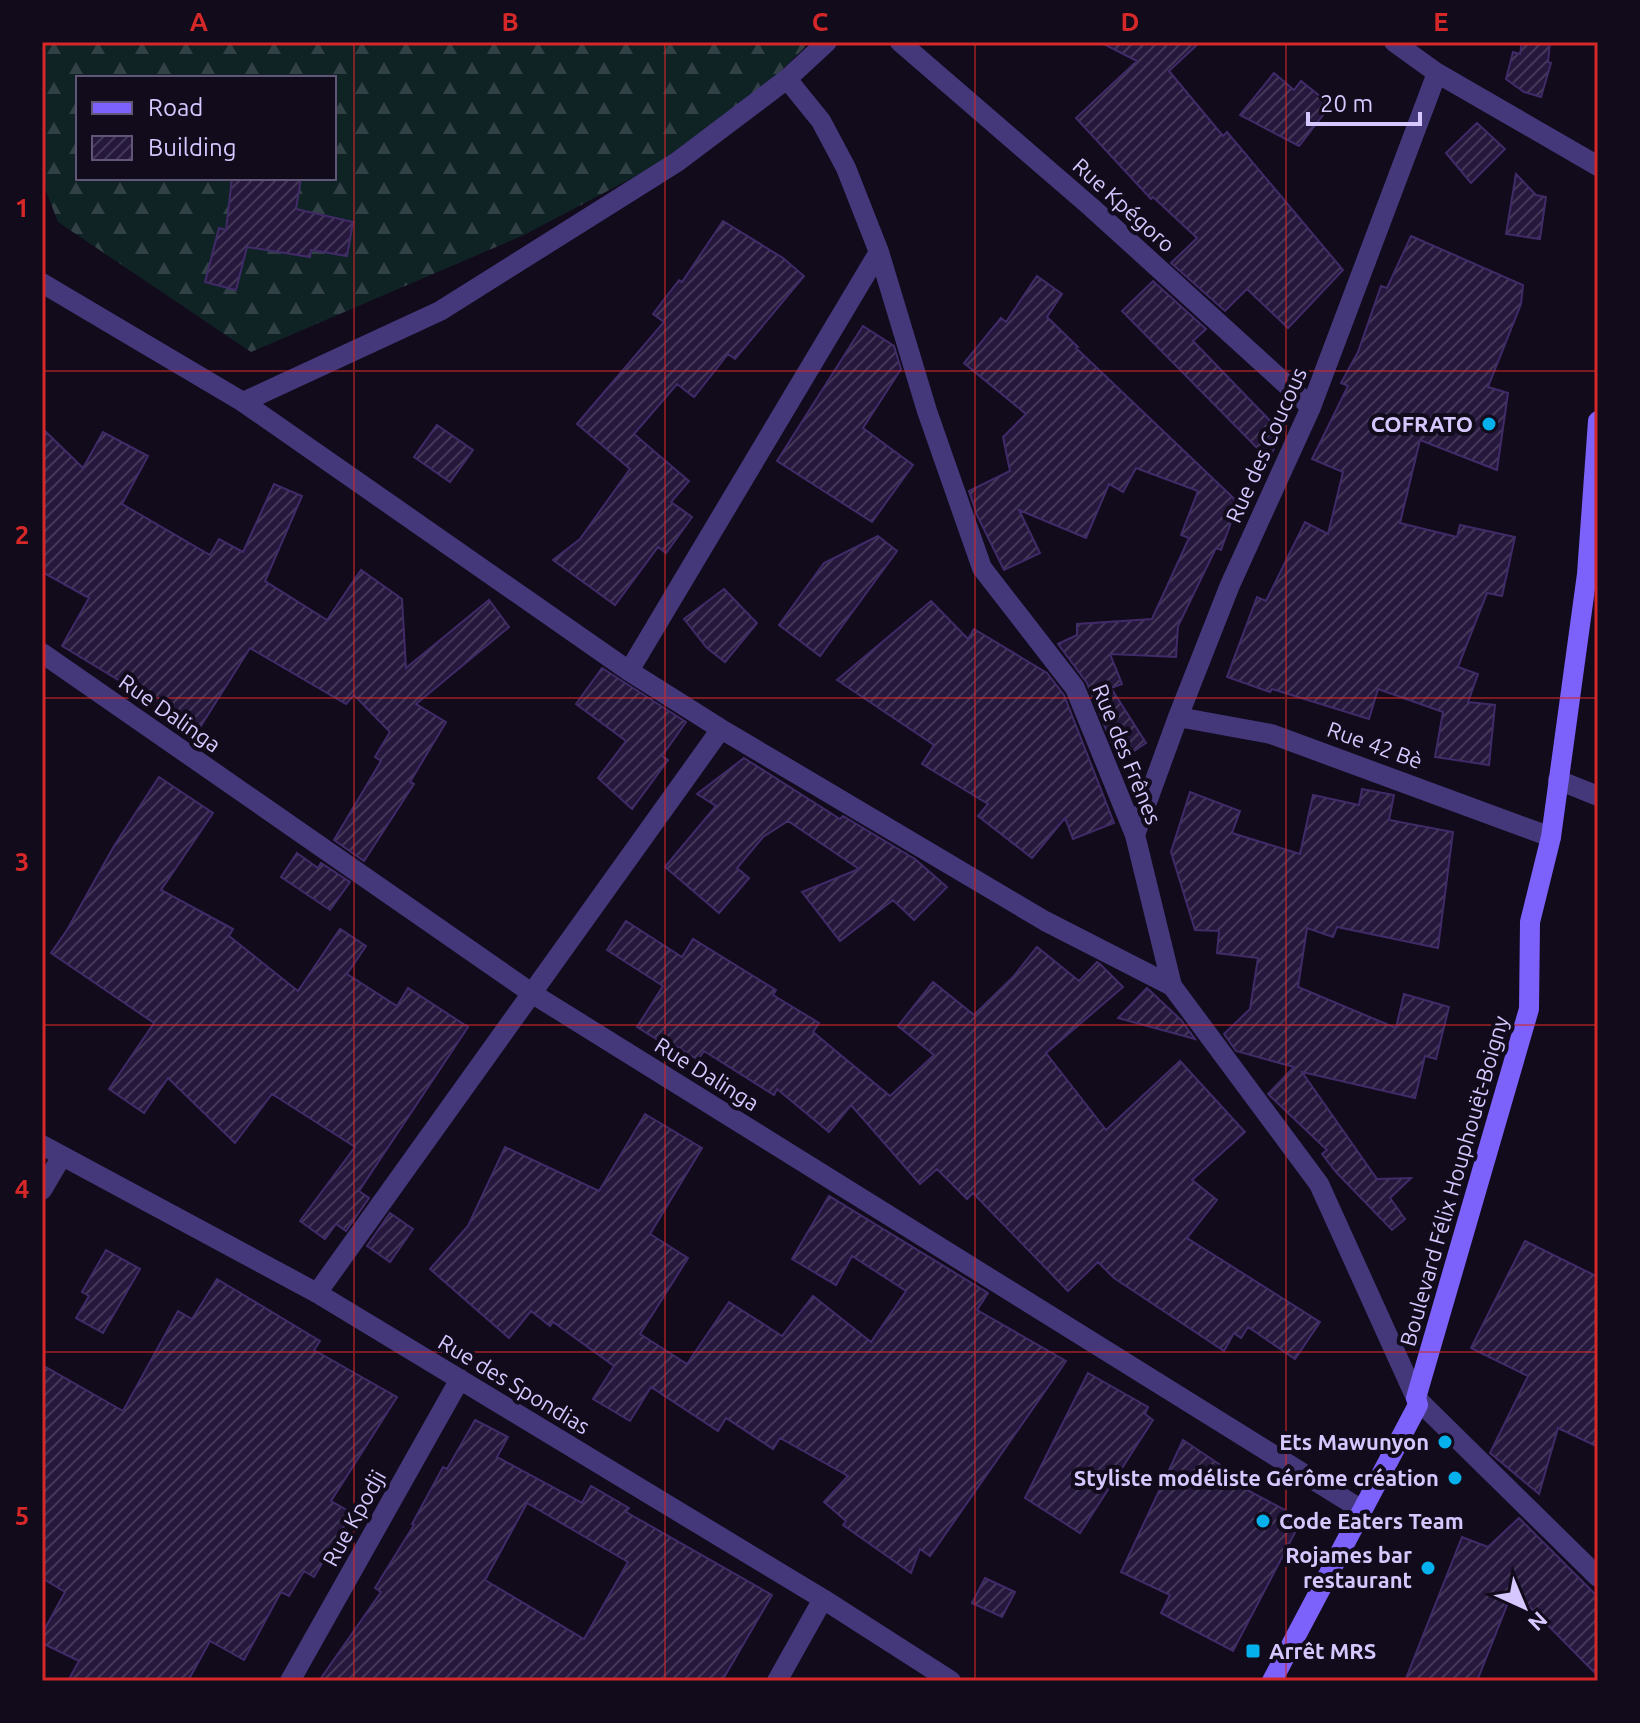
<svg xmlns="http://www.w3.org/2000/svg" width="1640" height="1723" font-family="Ubuntu,sans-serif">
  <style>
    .forest { fill: url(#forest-firs); fill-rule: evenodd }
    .building { fill: url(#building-hatch); stroke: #402b68; stroke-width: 2; fill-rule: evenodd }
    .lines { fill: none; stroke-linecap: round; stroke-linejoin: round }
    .street { stroke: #44377a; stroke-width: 20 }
    .secondary { stroke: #7c61fb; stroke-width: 20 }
    .grid { fill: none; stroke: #d62828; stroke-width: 2; stroke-opacity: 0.55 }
    .poi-dot { fill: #05b1ec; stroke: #110b1c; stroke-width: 3 }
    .labels { text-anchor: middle; stroke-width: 8; stroke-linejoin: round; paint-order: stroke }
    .street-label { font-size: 22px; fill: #d6c7fe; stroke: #110b1c }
    .poi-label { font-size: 22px; font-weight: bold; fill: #d6c7fe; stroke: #110b1c; text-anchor: end }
    .neatline { fill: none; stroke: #d62828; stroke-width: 3 }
    .grid-label { font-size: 26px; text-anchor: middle; font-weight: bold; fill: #d62828 }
  </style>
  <defs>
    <pattern id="forest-firs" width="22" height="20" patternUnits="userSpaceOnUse" patternTransform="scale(2)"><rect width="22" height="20" fill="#0f2325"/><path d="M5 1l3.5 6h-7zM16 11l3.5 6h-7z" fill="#314146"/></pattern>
    <pattern id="building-hatch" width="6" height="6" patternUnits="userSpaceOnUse" patternTransform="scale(2)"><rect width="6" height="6" fill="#25183c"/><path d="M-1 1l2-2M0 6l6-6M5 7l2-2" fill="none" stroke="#443859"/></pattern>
  </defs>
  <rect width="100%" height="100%" fill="#110b1c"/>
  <path class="forest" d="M 42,42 L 810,42 L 779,73 L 672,157 L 524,235 L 251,352 L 58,222 L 42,181 ZM 78,78 L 334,78 L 334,178 L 78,178 Z"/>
  <path class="building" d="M 1100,42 L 1200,42 L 1169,71 L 1223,136 L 1227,132 L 1343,270 L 1288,328 L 1247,289 L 1225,311 L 1171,263 L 1197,238 L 1153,197 L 1151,199 L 1076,118 L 1137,61 Z
    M 1522,42 L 1550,42 L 1548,62 L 1551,63 L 1541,97 L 1524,92 L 1506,79 L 1513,52 L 1520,54 Z
    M 1274,73 L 1294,90 L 1301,81 L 1331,105 L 1299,146 L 1240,115 Z
    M 1477,123 L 1505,149 L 1471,183 L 1446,153 Z
    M 1516,174 L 1536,195 L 1546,197 L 1540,239 L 1506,234 Z
    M 232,178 L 301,178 L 296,209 L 353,222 L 347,256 L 311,250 L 310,257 L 247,247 L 236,290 L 205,282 L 219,228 L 226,230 Z
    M 723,221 L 783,258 L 804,276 L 735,359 L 728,354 L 694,397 L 677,384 L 634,434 L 689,481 L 671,502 L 692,517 L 666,553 L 658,547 L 615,605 L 553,560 L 580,539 L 630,469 L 577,424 L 664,322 L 653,314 L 679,280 L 682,282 Z
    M 1411,236 L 1523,285 L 1521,304 L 1488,387 L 1508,393 L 1497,470 L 1420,440 L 1400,523 L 1457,537 L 1460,525 L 1515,537 L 1502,596 L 1487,593 L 1458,667 L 1478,674 L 1468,702 L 1495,705 L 1489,765 L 1435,757 L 1443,712 L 1378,689 L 1369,719 L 1272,689 L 1270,692 L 1227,677 L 1257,597 L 1266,601 L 1305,522 L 1328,534 L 1343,472 L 1312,459 L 1348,386 L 1341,383 L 1358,352 L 1381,286 L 1387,288 Z
    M 1037,276 L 1062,294 L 1047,317 L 1078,347 L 1076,348 L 1246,510 L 1237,506 L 1221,550 L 1216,548 L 1178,626 L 1176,657 L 1110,654 L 1122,684 L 1111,688 L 1146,743 L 1119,761 L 1087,683 L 1058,644 L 1077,635 L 1077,624 L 1152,619 L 1189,538 L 1181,535 L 1198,491 L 1136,468 L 1123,492 L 1109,484 L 1086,538 L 1019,510 L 1040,553 L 1004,570 L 977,515 L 969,491 L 1010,471 L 1003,437 L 1026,414 L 964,363 L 1001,318 L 1006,322 Z
    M 1153,281 L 1206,329 L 1193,341 L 1281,432 L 1269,460 L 1122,311 Z
    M 863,326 L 894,346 L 901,369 L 863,428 L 913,465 L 872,522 L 777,461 Z
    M 437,425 L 473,450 L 450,482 L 414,457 Z
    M 42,428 L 83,468 L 103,432 L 148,456 L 122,504 L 210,555 L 219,539 L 243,552 L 274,484 L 302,496 L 265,581 L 327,620 L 361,570 L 402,599 L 406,668 L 489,600 L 509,627 L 416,704 L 446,722 L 410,782 L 414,784 L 364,861 L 334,840 L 381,761 L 375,757 L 390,732 L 354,695 L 346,704 L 250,648 L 197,732 L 147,700 L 148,698 L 62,646 L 89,598 L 42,572 Z
    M 878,536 L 897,551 L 820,656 L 779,625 L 824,563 Z
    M 724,589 L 757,623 L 725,662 L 707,648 L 684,619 Z
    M 931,601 L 968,639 L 974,629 L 1047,673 L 1064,695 L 1114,823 L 1073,839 L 1065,818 L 1032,858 L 978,816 L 988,804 L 922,764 L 934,745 L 837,680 Z
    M 602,668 L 686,722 L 662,756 L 668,760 L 632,809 L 598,778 L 626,741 L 576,704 Z
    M 744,758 L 840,819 L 843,816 L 915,859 L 947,887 L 914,920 L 893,900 L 840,941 L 802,892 L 859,869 L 788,821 L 763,837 L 737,868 L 749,878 L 719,913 L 665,867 L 716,806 L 697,794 Z
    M 159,777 L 213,813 L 161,890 L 233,929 L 229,936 L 298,991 L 340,929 L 366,946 L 347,974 L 397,1006 L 408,988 L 468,1027 L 359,1191 L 369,1198 L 346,1231 L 336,1224 L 325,1239 L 300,1221 L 355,1147 L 272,1094 L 235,1143 L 168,1078 L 144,1113 L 109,1089 L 154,1023 L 51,953 L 67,930 L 114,846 Z
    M 1362,789 L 1394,795 L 1389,820 L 1453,832 L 1438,948 L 1337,927 L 1333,937 L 1307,928 L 1298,987 L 1396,1028 L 1404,994 L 1449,1007 L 1436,1059 L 1425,1056 L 1415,1098 L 1302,1072 L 1377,1179 L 1411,1178 L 1390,1198 L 1405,1219 L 1392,1230 L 1336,1172 L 1322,1154 L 1327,1150 L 1268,1094 L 1294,1067 L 1236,1051 L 1224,1034 L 1250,1009 L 1258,958 L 1217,953 L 1219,931 L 1195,930 L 1171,852 L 1190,792 L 1240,811 L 1232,833 L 1300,854 L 1313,795 L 1359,805 Z
    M 297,853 L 318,868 L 321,863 L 350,882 L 330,910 L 281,877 Z
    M 626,921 L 682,957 L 693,939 L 776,990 L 773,995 L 819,1023 L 813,1032 L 890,1096 L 934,1055 L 898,1026 L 933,982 L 974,1015 L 1013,977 L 1037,947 L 1079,981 L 1097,962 L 1100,964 L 1123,987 L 1046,1053 L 1106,1130 L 1180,1061 L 1245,1132 L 1192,1180 L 1217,1200 L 1187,1238 L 1320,1322 L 1295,1359 L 1248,1327 L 1241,1338 L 1234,1333 L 1224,1351 L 1114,1278 L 1098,1262 L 1068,1291 L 973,1193 L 967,1199 L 937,1169 L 920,1184 L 851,1105 L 829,1132 L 777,1089 L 774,1095 L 704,1051 L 698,1060 L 676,1046 L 674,1050 L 637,1027 L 663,986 L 607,950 Z
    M 1147,988 L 1181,1020 L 1195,1039 L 1118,1018 Z
    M 645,1114 L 702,1148 L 650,1234 L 688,1258 L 640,1334 L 687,1364 L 729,1302 L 782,1336 L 813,1296 L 871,1342 L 906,1291 L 852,1256 L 836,1285 L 792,1259 L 829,1196 L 988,1293 L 977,1310 L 1066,1361 L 930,1556 L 920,1549 L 911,1573 L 843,1525 L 846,1521 L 824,1502 L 848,1476 L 780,1438 L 773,1449 L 726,1418 L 718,1431 L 651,1387 L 630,1421 L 593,1399 L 614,1366 L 553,1322 L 550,1326 L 531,1311 L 509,1338 L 430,1269 L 468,1226 L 505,1147 L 599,1191 Z
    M 390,1213 L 413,1229 L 390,1262 L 367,1246 Z
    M 1525,1241 L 1598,1277 L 1598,1447 L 1558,1428 L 1539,1494 L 1490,1453 L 1528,1376 L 1471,1348 Z
    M 106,1250 L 140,1269 L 103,1333 L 76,1318 L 89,1296 L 82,1292 Z
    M 217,1279 L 320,1341 L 314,1350 L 397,1397 L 331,1501 L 352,1513 L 314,1577 L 304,1571 L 289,1596 L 281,1592 L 244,1660 L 210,1641 L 188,1681 L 68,1681 L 79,1661 L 42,1643 L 42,1634 L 65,1592 L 42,1578 L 42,1365 L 123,1411 L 178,1311 L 192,1319 Z
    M 1088,1373 L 1148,1407 L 1145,1414 L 1153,1420 L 1080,1533 L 1025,1498 Z
    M 475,1420 L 508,1437 L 497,1457 L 582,1503 L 591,1486 L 629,1508 L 626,1512 L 772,1595 L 722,1681 L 319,1681 L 381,1592 L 375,1588 L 414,1525 L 412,1524 L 443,1467 L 447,1469 ZM 527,1503 L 628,1562 L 584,1639 L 485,1580 Z
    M 1183,1440 L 1234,1474 L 1230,1481 L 1302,1519 L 1233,1651 L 1161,1613 L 1170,1595 L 1121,1572 Z
    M 1519,1518 L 1598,1597 L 1598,1676 L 1513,1590 L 1477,1681 L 1405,1681 L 1462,1537 L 1488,1547 Z
    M 985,1578 L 1015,1592 L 1002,1617 L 972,1603 Z"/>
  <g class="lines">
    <path class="street" d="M 900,42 L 1091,207 L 1311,407
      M 1394,42 L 1437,73 L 1598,166
      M 787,79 L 821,121 L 846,168 L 879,252 L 927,411 L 982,568 L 1075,688 L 1135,835 L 1172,986 L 1319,1184 L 1416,1398 L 1598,1577
      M 42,283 L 243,402 L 629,671 L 721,729 L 1045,921 L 1172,986
      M 243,402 L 440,311 L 677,162 L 787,79 L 827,42
      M 42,653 L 533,994 L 1362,1510
      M 629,671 L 879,252
      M 1178,717 L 1271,734 L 1551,837
      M 1558,780 L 1598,796
      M 1135,835 L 1178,717 L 1230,585 L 1311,407 L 1437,73
      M 42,1145 L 317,1293 L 823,1599 L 951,1681
      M 42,1190 L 62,1156
      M 317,1293 L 721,729
      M 290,1681 L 460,1379
      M 777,1681 L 823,1599"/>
    <path class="secondary" d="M 1272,1681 L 1418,1405 L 1416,1398 L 1529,1009 L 1530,922 L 1551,837 L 1587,574 L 1598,421"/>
  </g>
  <path class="grid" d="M 354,42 L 354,1681M 665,42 L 665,1681M 975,42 L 975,1681M 1286,42 L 1286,1681M 42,371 L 1598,371M 42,698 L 1598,698M 42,1025 L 1598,1025M 42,1352 L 1598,1352"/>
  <g class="poi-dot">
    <circle cx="1489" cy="424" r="8"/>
    <circle cx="1445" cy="1442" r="8"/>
    <circle cx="1455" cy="1478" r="8"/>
    <circle cx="1263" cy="1521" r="8"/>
    <circle cx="1428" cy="1568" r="8"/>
    <rect x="1245" y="1643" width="16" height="16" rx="4"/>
  </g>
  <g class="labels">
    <g class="street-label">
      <text transform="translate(1124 205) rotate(42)" y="8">Rue Kpégoro</text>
      <text transform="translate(1266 445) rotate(-66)" y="8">Rue des Coucous</text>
      <text transform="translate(170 713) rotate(35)" y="8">Rue Dalinga</text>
      <text transform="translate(1375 745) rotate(20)" y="8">Rue 42 Bè</text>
      <text transform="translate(1127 754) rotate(68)" y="8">Rue des Frênes</text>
      <text transform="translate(707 1074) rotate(32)" y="8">Rue Dalinga</text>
      <text transform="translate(1454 1181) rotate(-74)" y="8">Boulevard Félix Houphouët-Boigny</text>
      <text transform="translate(514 1384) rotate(31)" y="8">Rue des Spondias</text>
      <text transform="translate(354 1518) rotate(-61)" y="8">Rue Kpodji</text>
    </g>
    <g class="poi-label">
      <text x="1473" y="432">COFRATO</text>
      <text x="1429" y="1450">Ets Mawunyon</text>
      <text x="1439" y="1486">Styliste modéliste Gérôme création</text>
      <text x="1279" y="1529" text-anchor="start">Code Eaters Team</text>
      <text x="1412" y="1563">Rojames bar<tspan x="1412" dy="25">restaurant</tspan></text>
      <text x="1269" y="1659" text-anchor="start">Arrêt MRS</text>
    </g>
  </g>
  <rect width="1640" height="1723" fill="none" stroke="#110b1c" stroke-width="88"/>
  <rect x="76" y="76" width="260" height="104" fill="#110b1c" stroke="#605676" stroke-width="2"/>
  <rect x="92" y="102" width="40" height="12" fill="#7c61fb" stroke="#605676" stroke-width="2"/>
  <text x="148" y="116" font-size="24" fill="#d6c7fe">Road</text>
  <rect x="92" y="136" width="40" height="24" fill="url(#building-hatch)" stroke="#605676" stroke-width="2"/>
  <text x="148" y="156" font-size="24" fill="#d6c7fe">Building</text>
  <g transform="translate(1524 1607) rotate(136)" stroke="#110b1c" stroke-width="6" paint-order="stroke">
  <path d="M0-6L14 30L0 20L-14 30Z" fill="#d6c7fe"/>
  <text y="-12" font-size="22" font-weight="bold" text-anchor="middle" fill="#d6c7fe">N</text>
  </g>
  <path d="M1308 112v12h112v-12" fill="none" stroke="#d6c7fe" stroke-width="4"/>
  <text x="1320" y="112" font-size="24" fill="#d6c7fe" stroke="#110b1c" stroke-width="6" paint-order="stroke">20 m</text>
  <rect x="44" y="44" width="1552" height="1635" class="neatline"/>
  <g class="grid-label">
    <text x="199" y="31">A</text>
    <text x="510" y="31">B</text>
    <text x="820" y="31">C</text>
    <text x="1130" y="31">D</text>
    <text x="1441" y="31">E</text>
    <text x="22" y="217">1</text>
    <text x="22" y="544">2</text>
    <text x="22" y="871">3</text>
    <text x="22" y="1198">4</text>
    <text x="22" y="1525">5</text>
  </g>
</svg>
